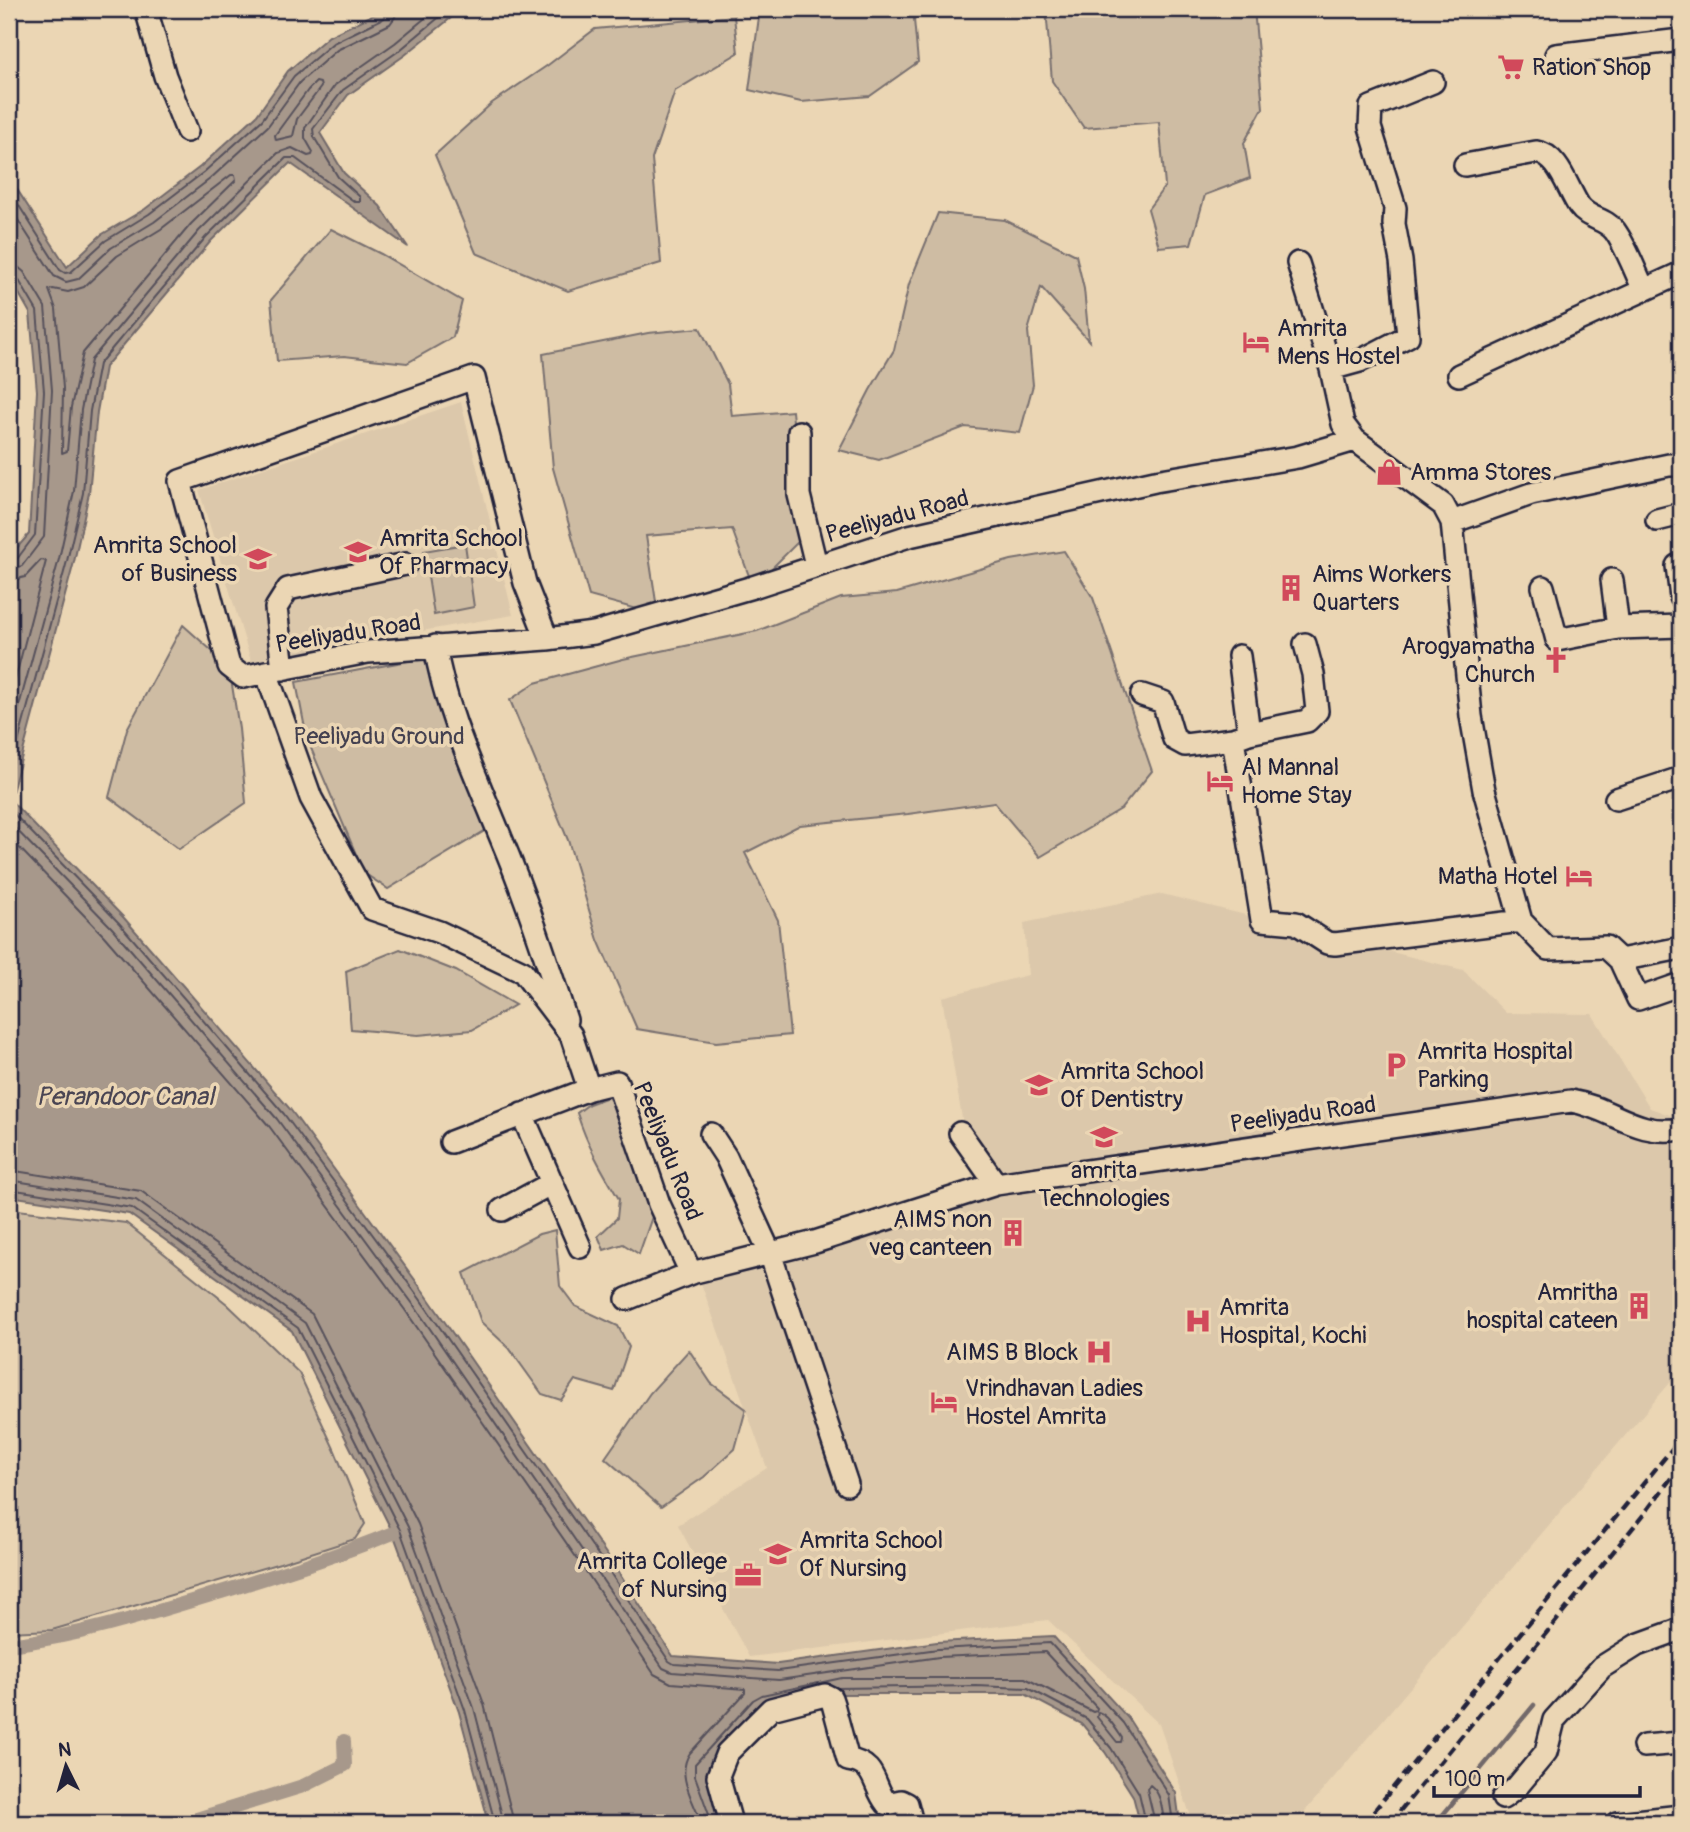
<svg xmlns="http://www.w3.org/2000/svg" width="1690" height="1832" font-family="Pangolin,sans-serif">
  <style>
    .built { fill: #dcc8ab }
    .green { fill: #cebca3; stroke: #786f6f; stroke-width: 2 }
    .water { fill: #a7988b; stroke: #72696b; stroke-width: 2 }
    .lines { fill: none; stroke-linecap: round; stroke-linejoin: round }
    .shore { stroke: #57515b; stroke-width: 2 }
    .stream { stroke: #72696b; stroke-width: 4.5 }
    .canal { stroke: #a7988b; stroke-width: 14 }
    .minor-casing { stroke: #22223b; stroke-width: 26 }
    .minor { stroke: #ebd6b4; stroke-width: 21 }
    .rail { stroke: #22223b; stroke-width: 4.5; stroke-dasharray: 10 5; stroke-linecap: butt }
    .labels { text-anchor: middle; stroke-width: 7; stroke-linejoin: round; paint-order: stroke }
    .poi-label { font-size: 24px; fill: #22223b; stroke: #ebd6b4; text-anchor: start }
    .street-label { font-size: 24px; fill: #22223b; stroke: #ebd6b4 }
    .park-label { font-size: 24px; fill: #444150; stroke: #ebd6b4 }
    .water-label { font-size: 26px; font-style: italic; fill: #4a4553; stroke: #ebd6b4 }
  </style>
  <rect width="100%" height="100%" fill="#ebd6b4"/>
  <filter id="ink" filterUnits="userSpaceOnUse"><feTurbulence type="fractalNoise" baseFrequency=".0143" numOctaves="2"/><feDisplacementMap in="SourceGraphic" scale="14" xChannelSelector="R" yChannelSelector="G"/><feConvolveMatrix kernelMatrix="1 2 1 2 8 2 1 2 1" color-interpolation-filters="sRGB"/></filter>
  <g filter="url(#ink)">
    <path class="built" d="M 461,402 L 513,615 L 251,661 L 199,490 Z
      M 1162,894 L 1463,970 L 1506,1013 L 1592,1014 L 1650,1108 L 1681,1119 L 1681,1370 L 1295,1823 L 1193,1823 L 1159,1724 L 1048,1620 L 749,1657 L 678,1525 L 767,1468 L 697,1272 L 973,1185 L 942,997 L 1028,975 L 1024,923 Z"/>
    <path class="green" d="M 779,9 L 913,9 L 918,62 L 870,96 L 801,102 L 749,90 L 759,17 Z
      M 1046,9 L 1254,9 L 1263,108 L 1244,143 L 1250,178 L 1205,195 L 1191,244 L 1159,247 L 1148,209 L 1165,186 L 1159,122 L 1084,128 L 1052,81 Z
      M 734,16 L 738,53 L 675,91 L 652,159 L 661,263 L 568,291 L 476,253 L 435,155 L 492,103 L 548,65 L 595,29 Z
      M 938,213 L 1005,220 L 1076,255 L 1084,289 L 1089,341 L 1041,287 L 1028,331 L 1033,385 L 1020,433 L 965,427 L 879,460 L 839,450 L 870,390 L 894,350 L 909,284 Z
      M 331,229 L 381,254 L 462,301 L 453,337 L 407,363 L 344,356 L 277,361 L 271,300 Z
      M 700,328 L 728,384 L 732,416 L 792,411 L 804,536 L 753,587 L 732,529 L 646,536 L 658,615 L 589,596 L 553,468 L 543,354 L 648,333 Z
      M 465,544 L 474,607 L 434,615 L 424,551 Z
      M 1064,551 L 1093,598 L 1152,771 L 1121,809 L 1040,857 L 994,802 L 908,814 L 800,825 L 745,853 L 778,920 L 790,1035 L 716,1042 L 637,1029 L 598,940 L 568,840 L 510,700 L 535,683 L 623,659 L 757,631 L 841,598 L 897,593 L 1011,560 Z
      M 183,625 L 229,666 L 239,729 L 246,803 L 179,849 L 109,797 L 127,729 Z
      M 424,658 L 486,830 L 388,889 L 364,873 L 307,739 L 296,682 Z
      M 400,949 L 456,971 L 515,1005 L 472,1030 L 418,1035 L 351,1029 L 346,971 Z
      M 608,1097 C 635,1132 634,1176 653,1214 L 639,1254 L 623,1244 L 604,1250 L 598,1236 L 617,1218 L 619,1199 C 602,1171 587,1145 577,1113 L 589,1104 Z
      M 9,1209 L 126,1223 L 227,1304 L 299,1373 L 335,1451 L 365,1524 L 355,1539 L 280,1563 L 52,1630 L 9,1632 Z
      M 555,1230 L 560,1286 L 575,1306 L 618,1326 L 629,1347 L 614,1391 L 575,1380 L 561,1400 L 542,1394 L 509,1348 L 481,1322 L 464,1273 L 539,1234 Z
      M 689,1350 L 711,1383 L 746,1409 L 735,1449 L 704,1477 L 661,1507 L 605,1458 L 650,1393 Z"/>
    <path class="water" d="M 385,9 L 462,9 L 405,55 L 348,95 L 320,133 L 344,173 L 380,206 L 408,247 L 290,163 L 211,241 L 105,367 L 97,412 L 89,493 L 74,562 L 10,800 L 124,918 L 290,1109 L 426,1295 L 607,1555 L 673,1656 L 778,1664 L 937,1642 L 1053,1636 L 1128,1718 L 1176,1793 L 1180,1823 L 1140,1823 L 1133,1796 L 1105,1752 L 1082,1724 L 1025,1694 L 843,1694 L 765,1710 L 710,1770 L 728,1823 L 489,1823 L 459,1712 L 393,1533 L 292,1331 L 129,1214 L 9,1196 L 9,557 L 29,534 L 37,391 L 30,313 L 9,276 L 9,177 L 67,267 L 101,235 L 145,209 L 200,167 L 257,115 L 288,71 L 329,36 Z"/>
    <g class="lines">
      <path class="shore" d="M 316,82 L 320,83 L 321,87 L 297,119 L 293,136 L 276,140 L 275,135 L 308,90 Z
        M 235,175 L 236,180 L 191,224 L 83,353 L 71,407 L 67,451 L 62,453 L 63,388 L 56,309 L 49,290 L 53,289 L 68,292 L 84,287 L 117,256 L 161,229 L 231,175 Z
        M 9,190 L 60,270 L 65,273 L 71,272 L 105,241 L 149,214 L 204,172 L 262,120 L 294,76 L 333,43 L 384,18 L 388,9
        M 9,206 L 54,276 L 66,282 L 78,279 L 111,248 L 154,222 L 210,179 L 268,126 L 300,82 L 337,50 L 390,24 L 395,17 L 397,9
        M 9,265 L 18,267 L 24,272 L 45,307 L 52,390 L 44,537 L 22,566 L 9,570
        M 9,274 L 17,277 L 37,311 L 44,391 L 35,535 L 17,559 L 9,561
        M 9,581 L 25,577 L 41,560 L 46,561 L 9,703
        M 9,743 L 59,559 L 74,491 L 81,410 L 91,360 L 199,231 L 278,153 L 292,148 L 308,156 L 312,155 L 313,152 L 305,138 L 305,128 L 335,85 L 395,43 L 436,9
        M 9,776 L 67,561 L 83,493 L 90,411 L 99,364 L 206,237 L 286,158 L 295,158 L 355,202 L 360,202 L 360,197 L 338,177 L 314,137 L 313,129 L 343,90 L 400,50 L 449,9
        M 9,809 L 119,923 L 284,1114 L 420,1299 L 601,1559 L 669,1661 L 674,1664 L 778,1671 L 938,1649 L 1050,1643 L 1123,1723 L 1169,1795 L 1173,1823
        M 9,822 L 112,928 L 277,1119 L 413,1304 L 663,1668 L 672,1672 L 779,1680 L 939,1657 L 1045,1652 L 1097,1708 L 1096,1711 L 1093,1712 L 1025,1678 L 842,1678 L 762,1695 L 753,1700 L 695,1764 L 695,1776 L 712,1823
        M 9,837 L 104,936 L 269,1126 L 405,1310 L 585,1570 L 654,1674 L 671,1683 L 745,1689 L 745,1693 L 690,1753 C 675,1775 694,1801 701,1823
        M 9,1170 L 141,1191 L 312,1314 L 418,1524 L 484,1704 L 514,1823
        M 9,1180 L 136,1200 L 305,1323 L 408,1527 L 474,1708 L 504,1823
        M 9,1189 L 132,1208 L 298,1328 L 400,1530 L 465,1710 L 495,1823
        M 837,1688 L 976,1686 L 1028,1688 L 1087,1719 L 1111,1748 L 1139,1793 L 1146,1823
        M 1098,1712 C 1108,1715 1116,1729 1122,1738 L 1121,1742 L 1117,1742 L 1097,1717 Z
        M 1155,1823 L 1147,1789 L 1150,1785 C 1162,1794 1162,1809 1164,1823"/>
      <path class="stream" d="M 1436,1823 L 1534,1705"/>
      <path class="canal" d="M 9,1645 C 81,1636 152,1613 221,1592 C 279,1574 337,1556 393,1533
        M 184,1823 L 303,1786 L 345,1765 L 344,1741"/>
      <defs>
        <path id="minor" d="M 146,9 L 165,76 L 187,131
          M 1556,55 L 1681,40
          M 1465,165 L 1536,152 C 1559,155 1567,188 1579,206 C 1588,219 1605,218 1615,231 C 1627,248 1635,271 1644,290
          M 1298,263 L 1331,369
          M 1459,375 L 1681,273
          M 799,432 L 799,495 L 816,565
          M 1355,440 L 1343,424 L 1331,369 L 1360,361 L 1408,336 L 1401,261 L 1394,224 L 1395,208 L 1370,127 L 1371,107 L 1433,82
          M 1657,520 L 1681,514
          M 1452,522 L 1531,494 L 1669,465 L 1681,465
          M 1677,566 L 1681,597
          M 1612,580 L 1618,628
          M 1543,587 L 1557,640 L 1618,628 L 1681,626
          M 435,646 C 446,714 476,775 501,838 C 526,897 546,959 566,1020
          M 1239,656 L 1249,733
          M 283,669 L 276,608 L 288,589 L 406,564
          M 266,672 L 243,677 L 229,666 L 180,481 L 474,378 L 525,583 L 547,639
          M 1142,695 L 1163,702 L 1174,739 L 1185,745 L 1233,739 L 1249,733 L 1307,721 L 1317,711 L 1313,674 L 1305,644
          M 1233,739 L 1262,920 L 1296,923 L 1327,943 L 1335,944 L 1521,921
          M 1616,799 L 1681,778
          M 1620,960 L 1681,948
          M 1681,984 L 1638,999 L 1620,960 L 1606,947 L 1548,949 L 1521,921 L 1484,790 L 1471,716 L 1452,522 L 1443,505 L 1355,440 L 1298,457 L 1155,481 L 909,536 L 753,587 L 594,633 L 547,639 L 368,652 L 266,672 L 311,798 L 372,909 L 439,932 L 523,972 L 571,1035 L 589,1089 L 617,1082 L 659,1204 L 691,1273 L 815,1242 L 996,1184 L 1571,1101 C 1613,1108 1636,1137 1681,1129
          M 522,1114 L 580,1247
          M 960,1133 L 996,1184
          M 711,1134 L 726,1157 L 770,1253 L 847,1484
          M 451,1142 L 589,1089
          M 502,1210 L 552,1183
          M 627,1299 L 691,1273
          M 1644,1746 L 1681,1743
          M 1503,1798 L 1516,1788 L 1546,1752 L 1554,1720 L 1602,1667 L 1637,1645 L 1681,1629
          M 731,1823 L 718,1776 L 727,1753 L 771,1709 L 825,1695 L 831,1698 L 833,1704 L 848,1760 C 878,1764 872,1786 887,1804 L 901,1801 L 907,1804 L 912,1823
          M 1617,1823 L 1681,1816"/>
      </defs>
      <use href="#minor" class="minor-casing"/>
      <use href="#minor" class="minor"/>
      <path class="rail" d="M 1364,1823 L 1681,1438
        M 1390,1823 L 1645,1513 L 1681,1465"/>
    </g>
  </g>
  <defs>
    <symbol id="supermarket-bare" viewBox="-9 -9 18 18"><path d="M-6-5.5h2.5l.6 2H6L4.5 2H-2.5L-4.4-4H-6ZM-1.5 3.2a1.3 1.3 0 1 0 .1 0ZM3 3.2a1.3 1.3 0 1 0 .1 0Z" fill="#d1495b" stroke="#ebd6b4" stroke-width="2.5" paint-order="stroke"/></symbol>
    <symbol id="hotel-bare" viewBox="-9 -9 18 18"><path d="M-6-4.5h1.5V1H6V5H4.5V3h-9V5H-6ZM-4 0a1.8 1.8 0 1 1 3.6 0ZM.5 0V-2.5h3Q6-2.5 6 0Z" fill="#d1495b" stroke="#ebd6b4" stroke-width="2.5" paint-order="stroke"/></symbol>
    <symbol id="shop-bare" viewBox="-9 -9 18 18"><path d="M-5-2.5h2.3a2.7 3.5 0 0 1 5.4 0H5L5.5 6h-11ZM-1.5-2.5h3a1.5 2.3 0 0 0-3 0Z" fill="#d1495b" stroke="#ebd6b4" stroke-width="2.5" paint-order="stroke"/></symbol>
    <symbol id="university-bare" viewBox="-9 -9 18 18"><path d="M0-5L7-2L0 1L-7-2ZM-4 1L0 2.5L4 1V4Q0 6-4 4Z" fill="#d1495b" stroke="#ebd6b4" stroke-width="2.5" paint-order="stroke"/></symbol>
    <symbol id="building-bare" viewBox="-9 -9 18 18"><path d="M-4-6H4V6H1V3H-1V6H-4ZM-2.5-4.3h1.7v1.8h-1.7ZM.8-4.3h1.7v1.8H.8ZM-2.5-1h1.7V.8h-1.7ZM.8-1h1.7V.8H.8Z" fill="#d1495b" stroke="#ebd6b4" stroke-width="2.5" paint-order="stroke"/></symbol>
    <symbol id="church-bare" viewBox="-9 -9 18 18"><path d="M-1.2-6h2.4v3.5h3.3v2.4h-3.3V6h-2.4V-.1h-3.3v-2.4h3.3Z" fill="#d1495b" stroke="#ebd6b4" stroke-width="2.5" paint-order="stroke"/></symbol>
    <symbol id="parking-bare" viewBox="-9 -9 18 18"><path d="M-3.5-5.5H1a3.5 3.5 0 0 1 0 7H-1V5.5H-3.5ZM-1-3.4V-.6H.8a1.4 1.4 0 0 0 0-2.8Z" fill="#d1495b" stroke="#ebd6b4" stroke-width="2.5" paint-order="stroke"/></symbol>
    <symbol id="school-bare" viewBox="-9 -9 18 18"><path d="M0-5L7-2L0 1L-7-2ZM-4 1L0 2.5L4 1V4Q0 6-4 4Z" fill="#d1495b" stroke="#ebd6b4" stroke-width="2.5" paint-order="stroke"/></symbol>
    <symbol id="hospital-bare" viewBox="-9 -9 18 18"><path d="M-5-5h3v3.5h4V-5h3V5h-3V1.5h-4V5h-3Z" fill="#d1495b" stroke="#ebd6b4" stroke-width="2.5" paint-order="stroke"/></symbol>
    <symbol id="office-bare" viewBox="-9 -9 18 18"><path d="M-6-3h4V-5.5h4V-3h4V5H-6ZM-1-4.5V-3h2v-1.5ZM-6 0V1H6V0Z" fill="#d1495b" stroke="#ebd6b4" stroke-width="2.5" paint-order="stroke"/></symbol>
  </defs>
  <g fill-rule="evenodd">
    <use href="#supermarket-bare" x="1492" y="48" width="38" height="38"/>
    <use href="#hotel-bare" x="1237" y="323" width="38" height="38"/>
    <use href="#shop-bare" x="1370" y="453" width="38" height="38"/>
    <use href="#university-bare" x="339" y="533" width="38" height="38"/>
    <use href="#university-bare" x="239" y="540" width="38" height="38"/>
    <use href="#building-bare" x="1272" y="569" width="38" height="38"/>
    <use href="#church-bare" x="1537" y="641" width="38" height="38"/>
    <use href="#hotel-bare" x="1201" y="762" width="38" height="38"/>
    <use href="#hotel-bare" x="1560" y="857" width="38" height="38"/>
    <use href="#parking-bare" x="1377" y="1046" width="38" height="38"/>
    <use href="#university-bare" x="1020" y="1066" width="38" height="38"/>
    <use href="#school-bare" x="1085" y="1118" width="38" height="38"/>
    <use href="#building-bare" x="994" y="1214" width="38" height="38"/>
    <use href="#building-bare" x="1620" y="1287" width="38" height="38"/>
    <use href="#hospital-bare" x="1179" y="1302" width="38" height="38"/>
    <use href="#hospital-bare" x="1080" y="1333" width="38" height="38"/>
    <use href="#hotel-bare" x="925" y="1383" width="38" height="38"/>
    <use href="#school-bare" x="759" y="1535" width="38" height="38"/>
    <use href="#office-bare" x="729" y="1556" width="38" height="38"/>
  </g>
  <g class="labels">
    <g class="poi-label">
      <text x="1532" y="75">Ration Shop</text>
      <text x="1277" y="336">Amrita<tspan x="1277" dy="28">Mens Hostel</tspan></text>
      <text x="1410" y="480">Amma Stores</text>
      <text x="379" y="546">Amrita School<tspan x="379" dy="28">Of Pharmacy</tspan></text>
      <text x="237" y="553" text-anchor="end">Amrita School<tspan x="237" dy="28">of Business</tspan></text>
      <text x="1312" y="582">Aims Workers<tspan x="1312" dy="28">Quarters</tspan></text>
      <text x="1535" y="654" text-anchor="end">Arogyamatha<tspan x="1535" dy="28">Church</tspan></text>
      <text x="1241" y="775">Al Mannal<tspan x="1241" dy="28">Home Stay</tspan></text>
      <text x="1558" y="884" text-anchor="end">Matha Hotel</text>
      <text x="1417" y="1059">Amrita Hospital<tspan x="1417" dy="28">Parking</tspan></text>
      <text x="1060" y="1079">Amrita School<tspan x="1060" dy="28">Of Dentistry</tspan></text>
      <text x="1104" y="1178" text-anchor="middle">amrita<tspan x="1104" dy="28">Technologies</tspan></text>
      <text x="992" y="1227" text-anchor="end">AIMS non<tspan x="992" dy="28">veg canteen</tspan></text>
      <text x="1618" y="1300" text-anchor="end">Amritha<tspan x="1618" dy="28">hospital cateen</tspan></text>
      <text x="1219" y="1315">Amrita<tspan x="1219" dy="28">Hospital, Kochi</tspan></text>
      <text x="1078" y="1360" text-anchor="end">AIMS B Block</text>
      <text x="965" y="1396">Vrindhavan Ladies<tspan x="965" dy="28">Hostel Amrita</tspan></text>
      <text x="799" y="1548">Amrita School<tspan x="799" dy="28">Of Nursing</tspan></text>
      <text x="727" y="1569" text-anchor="end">Amrita College<tspan x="727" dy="28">of Nursing</tspan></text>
    </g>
    <g class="street-label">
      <text transform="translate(897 516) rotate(-15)" y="8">Peeliyadu Road</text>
      <text transform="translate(348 633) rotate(-9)" y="8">Peeliyadu Road</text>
      <text transform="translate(1303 1114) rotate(-8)" y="8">Peeliyadu Road</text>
      <text transform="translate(668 1151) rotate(68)" y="8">Peeliyadu Road</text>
    </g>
    <g class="park-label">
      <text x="379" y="744">Peeliyadu Ground</text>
    </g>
    <g class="water-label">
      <text x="125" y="1105">Perandoor Canal</text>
    </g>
  </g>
  <rect width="1690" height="1832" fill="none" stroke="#ebd6b4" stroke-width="35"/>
  <rect x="18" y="18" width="1655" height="1797" fill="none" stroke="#22223b" stroke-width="2.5" filter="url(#ink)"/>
  <g transform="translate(66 1766) rotate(355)" stroke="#ebd6b4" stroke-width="5" paint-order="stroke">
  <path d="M0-5L12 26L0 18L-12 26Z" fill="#22223b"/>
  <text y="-10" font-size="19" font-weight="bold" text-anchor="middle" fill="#22223b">N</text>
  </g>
  <path d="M1434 1786v10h206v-10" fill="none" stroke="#22223b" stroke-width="3.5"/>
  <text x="1445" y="1786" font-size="21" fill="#22223b" stroke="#ebd6b4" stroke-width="5" paint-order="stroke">100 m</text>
</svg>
